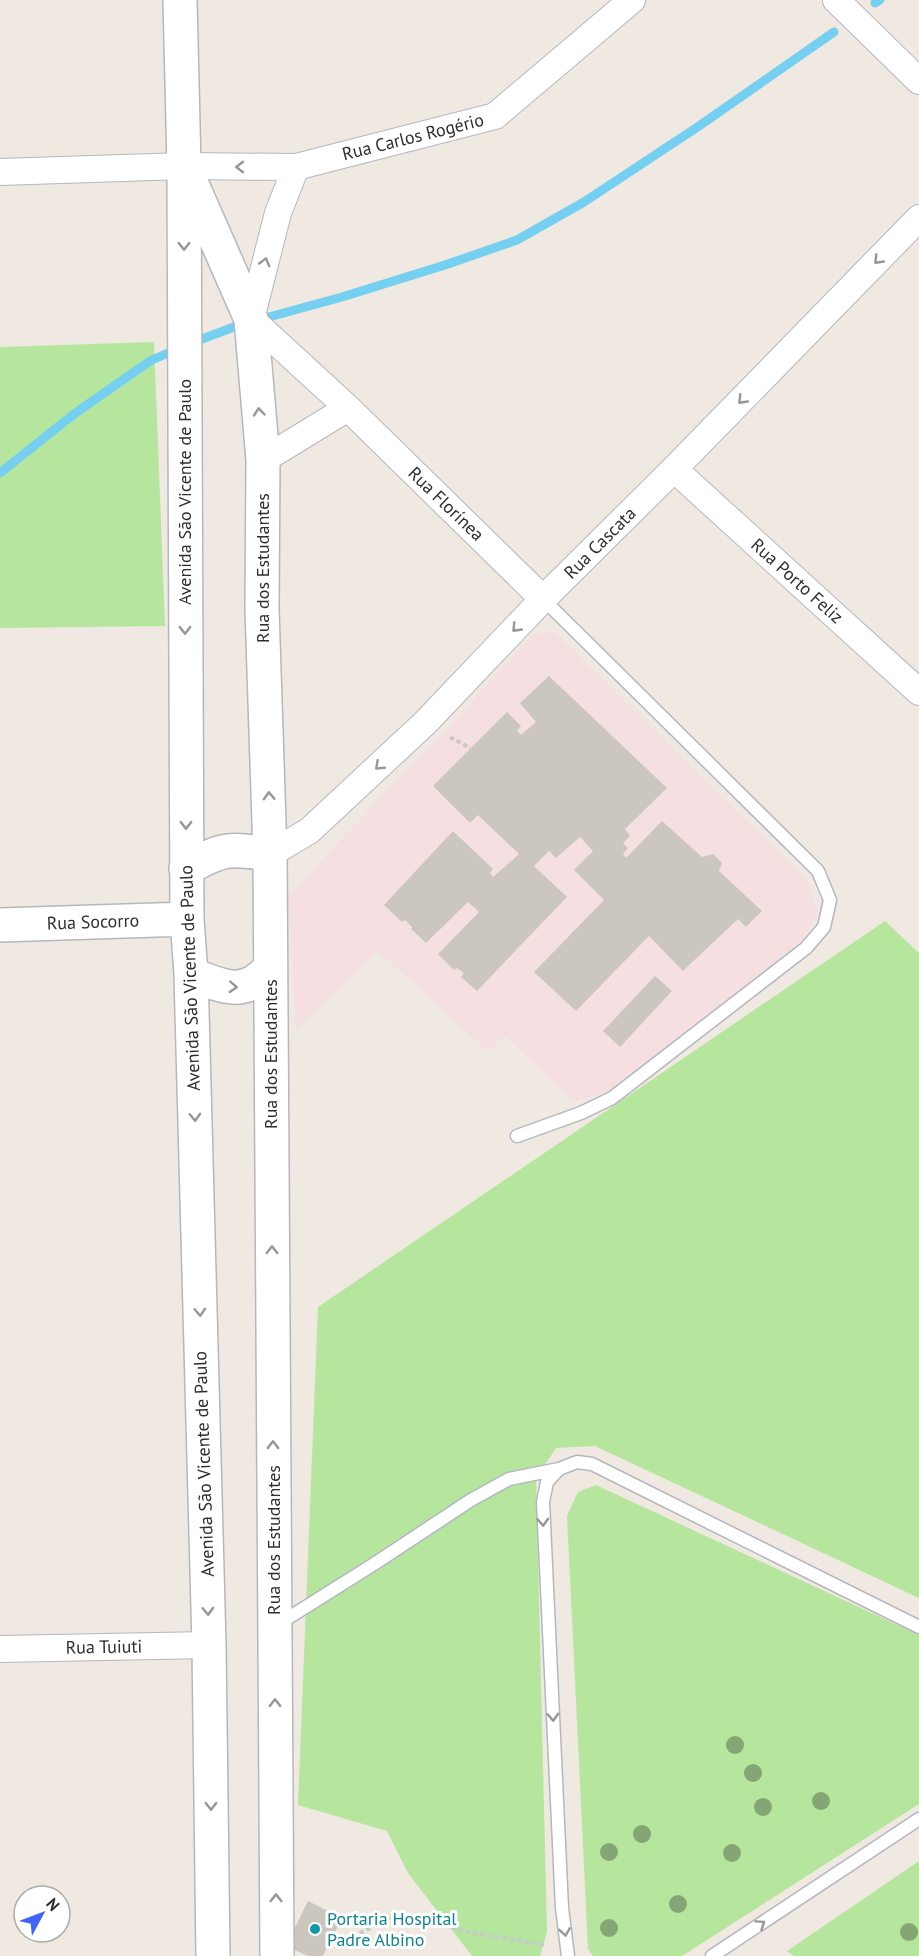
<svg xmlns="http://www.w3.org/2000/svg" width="919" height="1956" font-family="'PT Sans',sans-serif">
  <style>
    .medical { fill: #f5dfe0; fill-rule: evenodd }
    .green { fill: #b6e59e }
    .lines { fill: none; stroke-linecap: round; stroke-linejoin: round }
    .stream { stroke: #75cff0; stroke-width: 9 }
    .building { fill: #cbc7bf }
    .lane-casing { stroke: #b4b7c1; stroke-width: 15 }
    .street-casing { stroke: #b4b7c1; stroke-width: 28 }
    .secondary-casing { stroke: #b4b7c1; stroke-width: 36 }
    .path { stroke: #c9c9c9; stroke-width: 4; stroke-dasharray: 4.5 3; stroke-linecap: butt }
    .lane { stroke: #fff; stroke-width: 12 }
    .street { stroke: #fff; stroke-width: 26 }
    .secondary { stroke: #fff; stroke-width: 33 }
    .tree { fill: #84a574 }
    .oneway { stroke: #969696 }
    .culture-dot { fill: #0f9aa8; stroke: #fff; stroke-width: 2 }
    .labels { text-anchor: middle; stroke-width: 6; stroke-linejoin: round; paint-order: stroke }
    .street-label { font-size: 18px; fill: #2e2e2e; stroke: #fff }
    .culture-label { font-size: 18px; fill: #0d838f; stroke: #fff; text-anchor: start }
  </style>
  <rect width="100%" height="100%" fill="#efe9e1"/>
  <path class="medical" d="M 555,632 L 808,882 L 818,911 L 804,939 L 613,1089 L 573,1102 L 505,1036 L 488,1051 L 378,951 L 296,1029 L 288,895 L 443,733 L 533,634 ZM 549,676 L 666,787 L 625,829 L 630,836 L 623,843 L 628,848 L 623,854 L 626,858 L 702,857 L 713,854 L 722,863 L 719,871 L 762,911 L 746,927 L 738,919 L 684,971 L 649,936 L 576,1011 L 534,972 L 604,900 L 574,870 L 593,851 L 580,837 L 556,858 L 549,851 L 534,866 L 567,898 L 477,991 L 461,977 L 464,973 L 457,968 L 454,970 L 438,954 L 479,912 L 468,902 L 426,943 L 411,929 L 408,923 L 405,920 L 402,922 L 453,832 L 493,869 L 490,873 L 493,877 L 519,854 L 478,815 L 470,823 L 434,786 L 507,712 L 521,726 L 517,731 L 521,735 L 536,722 L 521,703 ZM 656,976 L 672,992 L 620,1046 L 603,1031 Z"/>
  <path class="green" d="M 154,342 L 165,626 L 0,628 L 0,347 Z
    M 885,921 L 919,953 L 919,1598 L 595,1446 L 556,1448 L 536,1478 L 547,1932 L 540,1956 L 472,1956 L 408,1873 L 387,1831 L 298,1805 L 318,1307 Z
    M 596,1485 L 919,1635 L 919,1804 L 682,1956 L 593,1956 L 588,1949 L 567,1516 L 578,1492 Z
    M 919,1861 L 919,1956 L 794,1956 L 787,1951 Z"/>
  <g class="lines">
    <path class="stream" d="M 875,3 L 880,0
      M 269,317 L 342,297 L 445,265 L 517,240 L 584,202 L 699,126 L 834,32
      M 202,339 L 234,327
      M 0,473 L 74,414 L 150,361 L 168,353"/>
  </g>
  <path class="building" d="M 549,676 L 667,788 L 625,829 L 630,836 L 623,843 L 628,848 L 623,854 L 626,858 L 662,821 L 702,857 L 713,854 L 722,863 L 719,871 L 762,911 L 746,927 L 738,919 L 683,971 L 649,936 L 576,1011 L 534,972 L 604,900 L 574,870 L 593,851 L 580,837 L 556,858 L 549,851 L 534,866 L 567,897 L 477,991 L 461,977 L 464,973 L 457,968 L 454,970 L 438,954 L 479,912 L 468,902 L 426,943 L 411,929 L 412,927 L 405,920 L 402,922 L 384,905 L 453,831 L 493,869 L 490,873 L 493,877 L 519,854 L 478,815 L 470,823 L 433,786 L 507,712 L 521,726 L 517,731 L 521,735 L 536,722 L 520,703 Z
    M 655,976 L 672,991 L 620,1047 L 603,1031 Z
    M 308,1901 L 342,1918 L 323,1956 L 308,1956 L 286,1946 Z"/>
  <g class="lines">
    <defs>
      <path id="lane" d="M 517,1136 L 581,1113 L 612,1098 L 806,948 L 824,927 L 830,900 L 818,871 L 543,599
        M 559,1469 L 547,1482 L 543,1502 L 562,1908 L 568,1956
        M 277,1625 L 374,1564 L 471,1500 L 509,1479 L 559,1469 L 577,1462 L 592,1464 L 602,1469 L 919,1627
        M 712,1956 L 919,1819"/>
      <path id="street" d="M 836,0 L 919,81
        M 296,167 L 278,213 L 251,319 L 348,408 L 543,599
        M 0,172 L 184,166 L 296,167 L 495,116 L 632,0
        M 263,460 L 348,408
        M 674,469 L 919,692
        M 270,854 L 309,831 L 426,722 L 543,599 L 674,469 L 919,218
        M 0,1649 L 209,1645"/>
      <path id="secondary" d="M 180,0 L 184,166 L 187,919 L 191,974 L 209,1645 L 213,1956
        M 190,180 L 251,319 L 263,460 L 262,609 L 270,854 L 277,1956
        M 186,869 C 222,848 229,848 270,854
        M 0,925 L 187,919
        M 191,974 C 223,987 244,998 270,968"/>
    </defs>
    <use href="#lane" class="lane-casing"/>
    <use href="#street" class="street-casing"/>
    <use href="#secondary" class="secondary-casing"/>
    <path class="path" d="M 450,737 L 470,748
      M 308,1936 L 352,1937 L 396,1915 L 418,1917 L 467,1932 L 546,1945"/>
    <use href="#lane" class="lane"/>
    <use href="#street" class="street"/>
    <use href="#secondary" class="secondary"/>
  </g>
  <g class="tree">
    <circle cx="735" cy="1745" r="9"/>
    <circle cx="753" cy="1773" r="9"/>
    <circle cx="821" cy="1801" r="9"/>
    <circle cx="763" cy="1807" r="9"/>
    <circle cx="642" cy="1834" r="9"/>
    <circle cx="609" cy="1852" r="9"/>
    <circle cx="732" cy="1853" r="9"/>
    <circle cx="678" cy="1904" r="9"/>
    <circle cx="609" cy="1928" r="9"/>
    <circle cx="909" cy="1932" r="9"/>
  </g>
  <defs><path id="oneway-chevron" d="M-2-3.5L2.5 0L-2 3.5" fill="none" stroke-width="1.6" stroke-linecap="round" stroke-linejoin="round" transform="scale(1.5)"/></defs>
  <g class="oneway">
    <use href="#oneway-chevron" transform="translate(240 167) rotate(-180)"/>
    <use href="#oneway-chevron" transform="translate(184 246) rotate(90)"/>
    <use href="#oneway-chevron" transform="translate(878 260) rotate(134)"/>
    <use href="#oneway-chevron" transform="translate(265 262) rotate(-75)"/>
    <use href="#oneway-chevron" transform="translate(742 400) rotate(134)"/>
    <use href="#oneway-chevron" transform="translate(259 412) rotate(-95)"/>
    <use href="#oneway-chevron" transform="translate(516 628) rotate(134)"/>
    <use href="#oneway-chevron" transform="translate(185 630) rotate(90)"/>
    <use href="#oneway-chevron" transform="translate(379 766) rotate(137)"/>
    <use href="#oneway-chevron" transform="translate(269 796) rotate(-92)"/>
    <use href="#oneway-chevron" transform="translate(186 825) rotate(90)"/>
    <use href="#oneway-chevron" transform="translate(233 987) rotate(3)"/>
    <use href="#oneway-chevron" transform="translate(195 1117) rotate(88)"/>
    <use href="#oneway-chevron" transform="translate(272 1250) rotate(-90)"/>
    <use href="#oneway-chevron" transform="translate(200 1312) rotate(88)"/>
    <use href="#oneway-chevron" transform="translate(273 1445) rotate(-90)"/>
    <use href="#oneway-chevron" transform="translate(543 1522) rotate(87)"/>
    <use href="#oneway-chevron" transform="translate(208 1611) rotate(88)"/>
    <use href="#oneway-chevron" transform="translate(275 1703) rotate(-90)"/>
    <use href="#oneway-chevron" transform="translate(553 1717) rotate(87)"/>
    <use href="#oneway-chevron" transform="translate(211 1806) rotate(89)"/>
    <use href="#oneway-chevron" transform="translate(276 1898) rotate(-90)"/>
    <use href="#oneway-chevron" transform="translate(761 1924) rotate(-34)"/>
    <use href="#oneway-chevron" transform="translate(565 1932) rotate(81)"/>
  </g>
  <circle class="culture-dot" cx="315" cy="1929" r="6"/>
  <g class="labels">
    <g class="street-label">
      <text transform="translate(413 137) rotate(-14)" y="6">Rua Carlos Rogério</text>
      <text transform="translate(185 492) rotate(-90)" y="6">Avenida São Vicente de Paulo</text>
      <text transform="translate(446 504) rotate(44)" y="6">Rua Florínea</text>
      <text transform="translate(600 543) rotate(-45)" y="6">Rua Cascata</text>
      <text transform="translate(263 568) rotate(-90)" y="6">Rua dos Estudantes</text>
      <text transform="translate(797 581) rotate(42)" y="6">Rua Porto Feliz</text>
      <text transform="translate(93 922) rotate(-2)" y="6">Rua Socorro</text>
      <text transform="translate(190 978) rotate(-92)" y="6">Avenida São Vicente de Paulo</text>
      <text transform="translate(271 1054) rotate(-90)" y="6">Rua dos Estudantes</text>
      <text transform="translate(204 1464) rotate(-92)" y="6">Avenida São Vicente de Paulo</text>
      <text transform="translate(274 1540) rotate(-90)" y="6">Rua dos Estudantes</text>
      <text transform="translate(104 1647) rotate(-1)" y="6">Rua Tuiuti</text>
    </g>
    <g class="culture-label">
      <text x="327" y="1925">Portaria Hospital<tspan x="327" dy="21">Padre Albino</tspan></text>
    </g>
  </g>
  <g transform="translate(42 1914) rotate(49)"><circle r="28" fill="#ffffff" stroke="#ababab" stroke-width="1.5"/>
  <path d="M0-4.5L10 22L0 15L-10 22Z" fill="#4264fb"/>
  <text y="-9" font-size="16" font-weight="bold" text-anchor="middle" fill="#2e2e2e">N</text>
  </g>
</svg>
